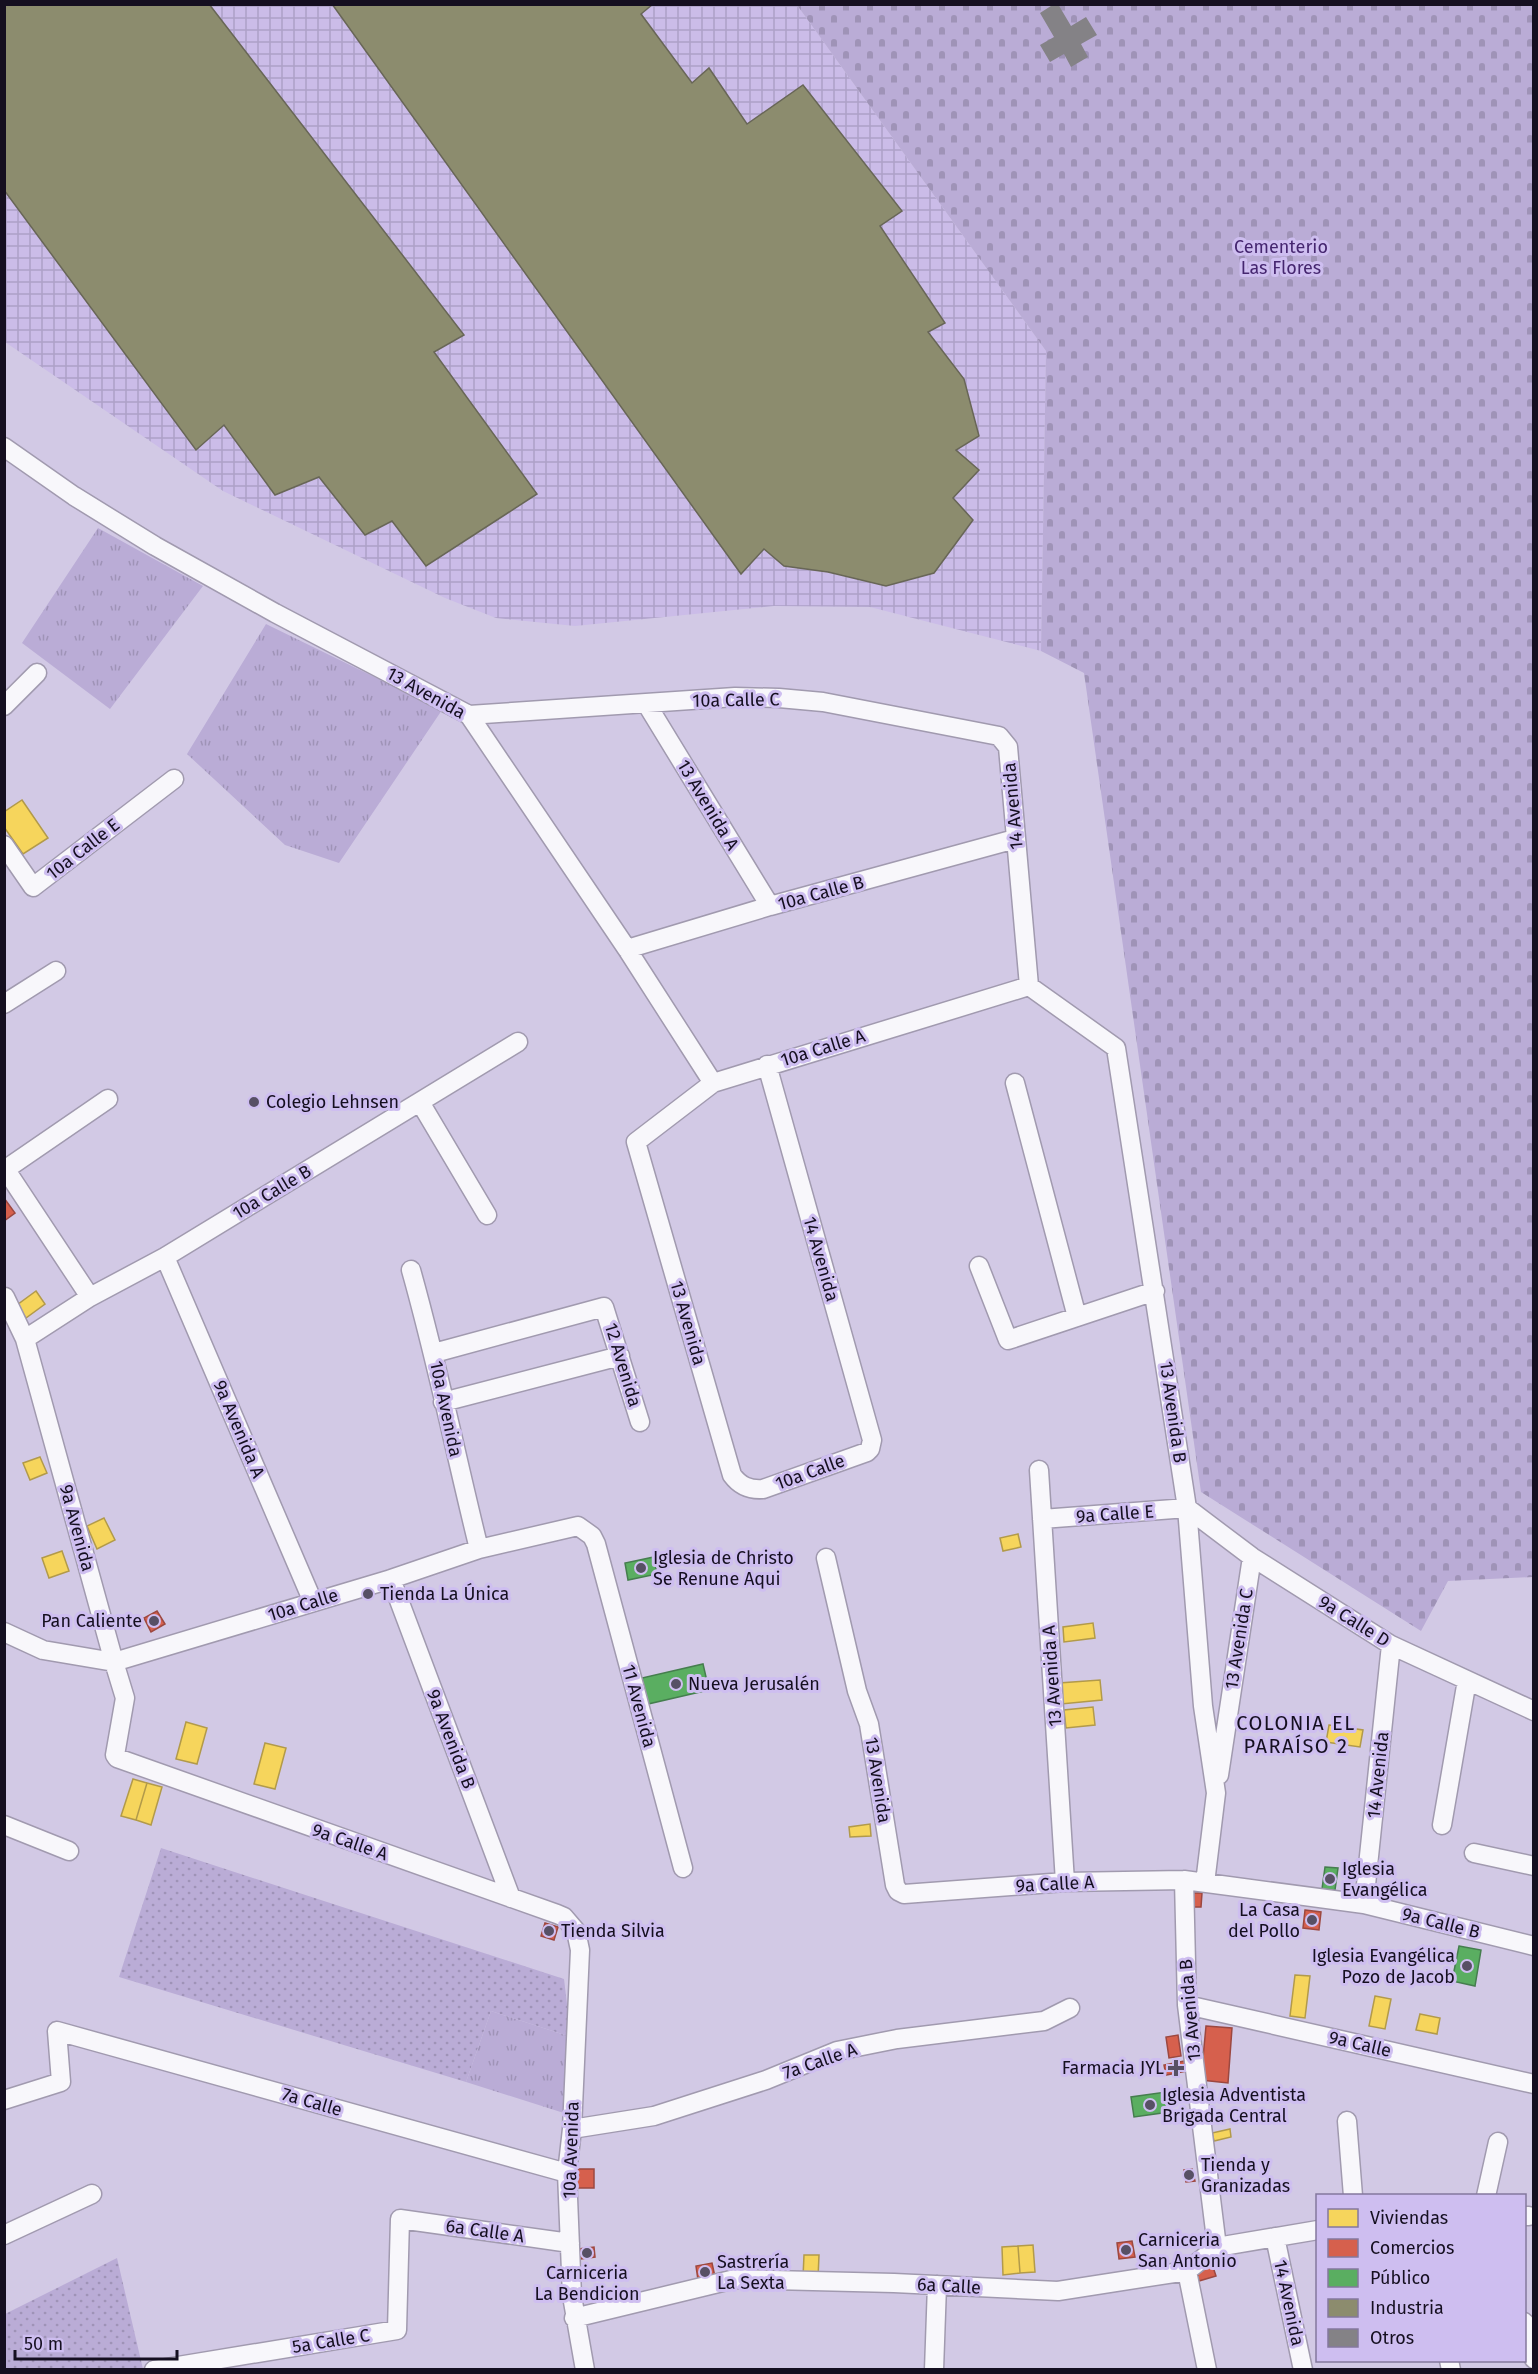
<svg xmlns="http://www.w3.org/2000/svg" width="1538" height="2374" font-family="'Fira Sans',sans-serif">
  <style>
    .industrial { fill: url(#industrial-grid) }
    .grass { fill: url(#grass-dots) }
    .cemetery { fill: url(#cemetery-stones) }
    .park { fill: url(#park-tufts) }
    .homes { fill: #f6d55c; stroke: #b29a4a; stroke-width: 1.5 }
    .shops { fill: #d6604d; stroke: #9c4840; stroke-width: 1.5 }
    .public { fill: #5aae61; stroke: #457e4e; stroke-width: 1.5 }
    .industry { fill: #8c8c6e; stroke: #686657; stroke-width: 1.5 }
    .building { fill: #848286 }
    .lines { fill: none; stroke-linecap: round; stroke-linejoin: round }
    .minor-casing { stroke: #a19aaf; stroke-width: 21 }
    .minor { stroke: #f8f7fb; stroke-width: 18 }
    .poi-dot { fill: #575065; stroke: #cebef0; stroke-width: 2 }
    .labels { text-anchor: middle; stroke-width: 6; stroke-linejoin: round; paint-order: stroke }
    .park-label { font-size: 18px; fill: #45266f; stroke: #cebef0 }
    .street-label { font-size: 18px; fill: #150f20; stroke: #cebef0 }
    .poi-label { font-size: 18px; fill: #150f20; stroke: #cebef0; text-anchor: start }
    .neighbourhood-label { font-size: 20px; letter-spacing: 1.5px; fill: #150f20; stroke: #cebef0 }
  </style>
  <defs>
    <pattern id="industrial-grid" width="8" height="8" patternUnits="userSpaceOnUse" patternTransform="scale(1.5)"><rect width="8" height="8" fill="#cbbce8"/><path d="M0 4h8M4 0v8" fill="none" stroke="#ada0c7"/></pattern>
    <pattern id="grass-dots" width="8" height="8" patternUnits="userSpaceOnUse" patternTransform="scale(1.5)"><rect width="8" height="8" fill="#baacd6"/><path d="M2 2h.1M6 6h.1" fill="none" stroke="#9f93b7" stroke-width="1.8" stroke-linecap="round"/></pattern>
    <pattern id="cemetery-stones" width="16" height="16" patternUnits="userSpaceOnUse" patternTransform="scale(1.5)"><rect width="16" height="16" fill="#baacd6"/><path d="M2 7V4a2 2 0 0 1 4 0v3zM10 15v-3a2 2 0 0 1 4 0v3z" fill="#9f93b7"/></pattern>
    <pattern id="park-tufts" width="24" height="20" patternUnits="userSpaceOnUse" patternTransform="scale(1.5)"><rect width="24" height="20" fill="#baacd6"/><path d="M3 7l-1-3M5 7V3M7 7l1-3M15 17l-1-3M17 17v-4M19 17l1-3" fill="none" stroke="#9f93b7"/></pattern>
  </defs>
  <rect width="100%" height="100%" fill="#d2c9e5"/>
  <path class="industrial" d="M 4,5 L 797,5 L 1046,351 L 1041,651 L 870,607 L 774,606 L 575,626 L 496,618 L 445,598 L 223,491 L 5,342 Z"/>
  <path class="grass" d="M 161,1848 L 564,1979 L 571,2037 L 491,2011 L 466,2082 L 119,1977 Z
    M 117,2258 L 143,2369 L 5,2369 L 5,2314 Z"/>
  <path class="cemetery" d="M 797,5 L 1533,5 L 1533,1577 L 1448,1581 L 1421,1631 L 1201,1492 L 1084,673 L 1041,651 L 1046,351 Z"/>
  <path class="park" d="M 98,528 L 203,586 L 110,709 L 22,643 Z
    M 266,624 L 442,710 L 339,863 L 285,845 L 187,754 Z
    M 491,2011 L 571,2037 L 567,2114 L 466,2082 Z"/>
  <path class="homes" d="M 22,800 L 48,838 L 23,854 L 4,827 L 4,812 Z
    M 36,1291 L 45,1304 L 26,1318 L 17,1305 Z
    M 40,1457 L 47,1473 L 30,1480 L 23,1463 Z
    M 104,1518 L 115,1540 L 97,1549 L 87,1526 Z
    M 1018,1534 L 1021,1547 L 1003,1551 L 1000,1538 Z
    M 62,1551 L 69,1571 L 49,1578 L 42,1558 Z
    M 1093,1623 L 1095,1638 L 1064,1642 L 1063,1627 Z
    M 1100,1680 L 1102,1700 L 1061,1704 L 1059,1683 Z
    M 1093,1707 L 1095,1725 L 1066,1728 L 1064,1710 Z
    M 186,1722 L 207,1728 L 197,1764 L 176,1759 Z
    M 1329,1725 L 1363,1730 L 1360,1747 L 1326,1742 Z
    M 265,1743 L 286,1748 L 275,1789 L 254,1784 Z
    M 133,1779 L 147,1783 L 136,1820 L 121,1816 Z
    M 147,1783 L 162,1787 L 151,1825 L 136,1820 Z
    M 870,1824 L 871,1836 L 850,1837 L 849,1827 Z
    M 1295,1975 L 1310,1976 L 1305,2018 L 1290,2016 Z
    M 1375,1996 L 1391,1999 L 1385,2029 L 1369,2026 Z
    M 1420,2014 L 1440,2018 L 1437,2034 L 1416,2030 Z
    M 1230,2129 L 1231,2137 L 1214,2141 L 1212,2133 Z
    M 1033,2245 L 1035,2272 L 1020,2273 L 1018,2246 Z
    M 1018,2246 L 1020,2273 L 1003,2275 L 1002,2247 Z
    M 804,2255 L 819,2255 L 818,2278 L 803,2277 Z"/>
  <path class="shops" d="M 4,1198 L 15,1213 L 4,1221 Z
    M 157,1611 L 165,1624 L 151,1632 L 144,1618 Z
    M 1188,1893 L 1202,1893 L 1201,1907 L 1188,1907 Z
    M 1305,1910 L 1321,1912 L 1319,1930 L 1303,1928 Z
    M 545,1923 L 558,1927 L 554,1940 L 541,1936 Z
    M 1206,2026 L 1232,2028 L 1228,2083 L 1201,2080 Z
    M 1178,2035 L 1181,2056 L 1169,2058 L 1166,2037 Z
    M 1185,2061 L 1187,2071 L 1166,2075 L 1164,2065 Z
    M 575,2169 L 594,2169 L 594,2188 L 575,2188 Z
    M 1192,2169 L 1195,2181 L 1186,2182 L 1184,2170 Z
    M 1132,2241 L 1135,2257 L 1119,2259 L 1117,2243 Z
    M 594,2247 L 595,2257 L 581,2259 L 579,2249 Z
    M 712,2263 L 715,2277 L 698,2280 L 696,2266 Z
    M 1212,2264 L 1216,2276 L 1199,2281 L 1196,2269 Z"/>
  <path class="public" d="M 654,1557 L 657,1574 L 628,1580 L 625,1563 Z
    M 703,1664 L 709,1690 L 648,1704 L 642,1678 Z
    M 1325,1867 L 1338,1868 L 1335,1890 L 1322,1889 Z
    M 1459,1946 L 1481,1950 L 1475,1986 L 1452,1981 Z
    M 1166,2092 L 1169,2112 L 1134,2117 L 1131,2097 Z"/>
  <path class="industry" d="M 4,4 L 209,4 L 464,335 L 434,352 L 537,494 L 426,566 L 392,521 L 365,535 L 319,477 L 275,495 L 224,425 L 196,450 L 4,190 Z
    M 332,4 L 653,4 L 641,14 L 692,83 L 709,68 L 747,124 L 803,85 L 902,211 L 880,226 L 945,323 L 928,332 L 964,379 L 979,436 L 956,450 L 979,470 L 953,498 L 973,520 L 934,573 L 886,586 L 828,572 L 784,566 L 764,549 L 741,574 Z"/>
  <path class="building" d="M 1054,4 L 1058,4 L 1071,26 L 1086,17 L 1097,35 L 1081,44 L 1088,57 L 1071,67 L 1064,54 L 1050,62 L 1040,45 L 1054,37 L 1040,13 Z"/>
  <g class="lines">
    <defs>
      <path id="minor" d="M 4,447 L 74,496 L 155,546 L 275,613 L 469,715 L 627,949 L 713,1083
        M 646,703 L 770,906
        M 4,706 L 37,673
        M 469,715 L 735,697 L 779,698 L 823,702 L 999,736 L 1008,747 L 1029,986
        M 4,845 L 33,887 L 174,779
        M 627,949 L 770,906 L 1015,839
        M 1029,986 L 1116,1048 L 1187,1508 L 1203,1706 L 1216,1793 L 1205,1883
        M 4,1004 L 56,971
        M 767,1065 L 872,1440 L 870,1449 L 867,1452 L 763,1489 C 749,1490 740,1486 732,1475 L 636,1142 L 713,1083 L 1029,986
        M 1015,1083 L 1077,1317
        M 420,1102 L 487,1215
        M 4,1167 L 90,1297
        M 6,1169 L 108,1099
        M 165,1257 L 313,1602
        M 979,1266 L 1008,1340 L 1155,1291
        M 411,1270 C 437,1362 456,1456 479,1549
        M 5,1297 L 25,1339 L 114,1662 L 125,1698 L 115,1755 L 117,1758 L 557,1914 L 564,1917 L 576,1931 L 580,1950 L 572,2129 L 567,2173 L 572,2296 L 585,2370
        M 25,1339 L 90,1297 L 165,1257 L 518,1042
        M 434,1353 L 604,1307 L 640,1422
        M 443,1402 L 620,1356
        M 1039,1470 L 1065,1882
        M 1042,1519 L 1187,1508 L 1252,1557 L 1391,1645 L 1534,1711
        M 826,1558 L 857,1691 L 869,1724 L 895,1885 L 898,1891 L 904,1894 L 1065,1882 L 1184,1880 L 1364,1904 L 1534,1946
        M 391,1579 L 511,1898
        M 4,1632 L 43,1650 L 114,1662 L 391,1579 L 479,1549 L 578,1526 L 592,1536 L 596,1544 L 683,1868
        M 1219,1775 L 1252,1557
        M 4,1825 L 69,1851
        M 1442,1825 L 1467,1680
        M 1474,1853 L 1534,1866
        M 1184,1880 L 1187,2005 L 1217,2247
        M 1364,1904 L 1391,1645
        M 1187,2005 L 1534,2084
        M 4,2100 L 61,2082 L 57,2031 L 567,2173
        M 1347,2121 L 1353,2196
        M 572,2129 L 654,2116 L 766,2080 L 837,2051 L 897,2039 L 1044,2021 L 1070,2008
        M 1486,2196 L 1498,2142
        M 1524,2216 L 1529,2216
        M 4,2235 L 92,2194
        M 1275,2237 L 1303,2370
        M 1187,2271 L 1207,2370
        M 574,2318 L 735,2279 L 894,2283 L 1058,2291 L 1187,2271 L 1217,2247 L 1318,2230
        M 1524,2322 L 1534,2359
        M 1449,2360 L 1451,2370
        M 154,2370 L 397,2330 L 400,2219 L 570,2243
        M 934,2370 L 937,2285"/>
    </defs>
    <use href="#minor" class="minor-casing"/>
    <use href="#minor" class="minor"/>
  </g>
  <g class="poi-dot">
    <circle cx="254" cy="1102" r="6"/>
    <circle cx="641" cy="1568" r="6"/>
    <circle cx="368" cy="1594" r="6"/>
    <circle cx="154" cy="1621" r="6"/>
    <circle cx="676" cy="1684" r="6"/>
    <circle cx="1330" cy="1879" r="6"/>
    <circle cx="1312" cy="1920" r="6"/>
    <circle cx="549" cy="1931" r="6"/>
    <circle cx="1467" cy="1966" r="6"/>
    <path d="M1173 2059h6v6h6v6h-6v6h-6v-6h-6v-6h6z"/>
    <circle cx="1150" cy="2105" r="6"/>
    <circle cx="1189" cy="2175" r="6"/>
    <circle cx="1126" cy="2250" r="6"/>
    <circle cx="587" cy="2253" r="6"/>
    <circle cx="705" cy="2272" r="6"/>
  </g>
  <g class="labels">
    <g class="park-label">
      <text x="1281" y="253">Cementerio<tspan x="1281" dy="21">Las Flores</tspan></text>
    </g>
    <g class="street-label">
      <text transform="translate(426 693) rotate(29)" y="6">13 Avenida</text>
      <text transform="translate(736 700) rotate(-1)" y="6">10a Calle C</text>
      <text transform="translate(708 805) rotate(59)" y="6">13 Avenida A</text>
      <text transform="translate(1013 806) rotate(-95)" y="6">14 Avenida</text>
      <text transform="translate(83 849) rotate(-38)" y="6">10a Calle E</text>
      <text transform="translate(821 893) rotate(-15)" y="6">10a Calle B</text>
      <text transform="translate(823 1048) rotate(-17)" y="6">10a Calle A</text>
      <text transform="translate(272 1192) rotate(-31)" y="6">10a Calle B</text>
      <text transform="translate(821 1259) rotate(74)" y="6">14 Avenida</text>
      <text transform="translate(688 1323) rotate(74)" y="6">13 Avenida</text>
      <text transform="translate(623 1365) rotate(73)" y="6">12 Avenida</text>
      <text transform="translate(446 1409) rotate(78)" y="6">10a Avenida</text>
      <text transform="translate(1173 1412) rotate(82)" y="6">13 Avenida B</text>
      <text transform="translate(239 1429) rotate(67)" y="6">9a Avenida A</text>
      <text transform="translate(810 1472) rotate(-20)" y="6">10a Calle</text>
      <text transform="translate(1115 1514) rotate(-4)" y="6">9a Calle E</text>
      <text transform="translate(77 1528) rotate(75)" y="6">9a Avenida</text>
      <text transform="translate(303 1605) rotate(-17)" y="6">10a Calle</text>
      <text transform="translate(1354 1621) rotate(32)" y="6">9a Calle D</text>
      <text transform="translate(1239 1639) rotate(-81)" y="6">13 Avenida C</text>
      <text transform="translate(1052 1676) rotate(-94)" y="6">13 Avenida A</text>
      <text transform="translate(639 1706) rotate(75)" y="6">11 Avenida</text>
      <text transform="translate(451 1739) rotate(69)" y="6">9a Avenida B</text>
      <text transform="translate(1378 1775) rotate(-84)" y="6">14 Avenida</text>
      <text transform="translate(878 1780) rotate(81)" y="6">13 Avenida</text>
      <text transform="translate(350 1842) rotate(19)" y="6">9a Calle A</text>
      <text transform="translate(1055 1884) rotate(-3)" y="6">9a Calle A</text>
      <text transform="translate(1441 1923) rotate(14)" y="6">9a Calle B</text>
      <text transform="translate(1190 2010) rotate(-95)" y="6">13 Avenida B</text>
      <text transform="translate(1360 2044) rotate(13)" y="6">9a Calle</text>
      <text transform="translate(820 2061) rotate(-19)" y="6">7a Calle A</text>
      <text transform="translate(312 2102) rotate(16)" y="6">7a Calle</text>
      <text transform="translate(571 2150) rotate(-88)" y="6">10a Avenida</text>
      <text transform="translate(485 2231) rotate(8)" y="6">6a Calle A</text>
      <text transform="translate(949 2286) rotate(3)" y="6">6a Calle</text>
      <text transform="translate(1289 2303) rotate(78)" y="6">14 Avenida</text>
      <text transform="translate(331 2341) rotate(-9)" y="6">5a Calle C</text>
    </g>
    <g class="poi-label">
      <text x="266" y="1108">Colegio Lehnsen</text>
      <text x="653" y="1564">Iglesia de Christo<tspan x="653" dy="21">Se Renune Aqui</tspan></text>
      <text x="380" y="1600">Tienda La Única</text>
      <text x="142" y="1627" text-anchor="end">Pan Caliente</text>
      <text x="688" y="1690">Nueva Jerusalén</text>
      <text x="1342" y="1875">Iglesia<tspan x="1342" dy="21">Evangélica</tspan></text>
      <text x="1300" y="1916" text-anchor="end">La Casa<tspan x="1300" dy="21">del Pollo</tspan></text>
      <text x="561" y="1937">Tienda Silvia</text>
      <text x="1455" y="1962" text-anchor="end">Iglesia Evangélica<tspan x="1455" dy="21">Pozo de Jacob</tspan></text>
      <text x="1164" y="2074" text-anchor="end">Farmacia JYL</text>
      <text x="1162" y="2101">Iglesia Adventista<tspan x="1162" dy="21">Brigada Central</tspan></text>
      <text x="1201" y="2171">Tienda y<tspan x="1201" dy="21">Granizadas</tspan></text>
      <text x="1138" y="2246">Carniceria<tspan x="1138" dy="21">San Antonio</tspan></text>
      <text x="717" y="2268">Sastrería<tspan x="717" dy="21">La Sexta</tspan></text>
      <text x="587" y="2279" text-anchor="middle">Carniceria<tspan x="587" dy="21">La Bendicion</tspan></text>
    </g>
    <g class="neighbourhood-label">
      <text x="1296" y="1730">COLONIA EL<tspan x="1296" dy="23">PARAÍSO 2</tspan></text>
    </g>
  </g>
  <rect width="1538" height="2374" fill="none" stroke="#150f20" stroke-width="12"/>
  <rect x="1316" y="2194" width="210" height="168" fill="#cebef0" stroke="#84789d" stroke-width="1.5"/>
  <rect x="1328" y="2209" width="30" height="18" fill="#f6d55c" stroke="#84789d" stroke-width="1.5"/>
  <text x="1370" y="2224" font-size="18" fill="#150f20">Viviendas</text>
  <rect x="1328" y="2239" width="30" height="18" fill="#d6604d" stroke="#84789d" stroke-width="1.5"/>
  <text x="1370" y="2254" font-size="18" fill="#150f20">Comercios</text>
  <rect x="1328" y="2269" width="30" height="18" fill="#5aae61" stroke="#84789d" stroke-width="1.5"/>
  <text x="1370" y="2284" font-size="18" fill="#150f20">Público</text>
  <rect x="1328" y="2299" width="30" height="18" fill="#8c8c6e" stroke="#84789d" stroke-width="1.5"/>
  <text x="1370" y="2314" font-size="18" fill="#150f20">Industria</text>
  <rect x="1328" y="2329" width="30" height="18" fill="#848286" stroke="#84789d" stroke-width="1.5"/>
  <text x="1370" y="2344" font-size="18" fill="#150f20">Otros</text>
  <path d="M15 2350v9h162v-9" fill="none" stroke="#150f20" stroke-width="3"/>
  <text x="24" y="2350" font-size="18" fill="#150f20" stroke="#cebef0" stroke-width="4.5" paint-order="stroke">50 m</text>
</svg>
